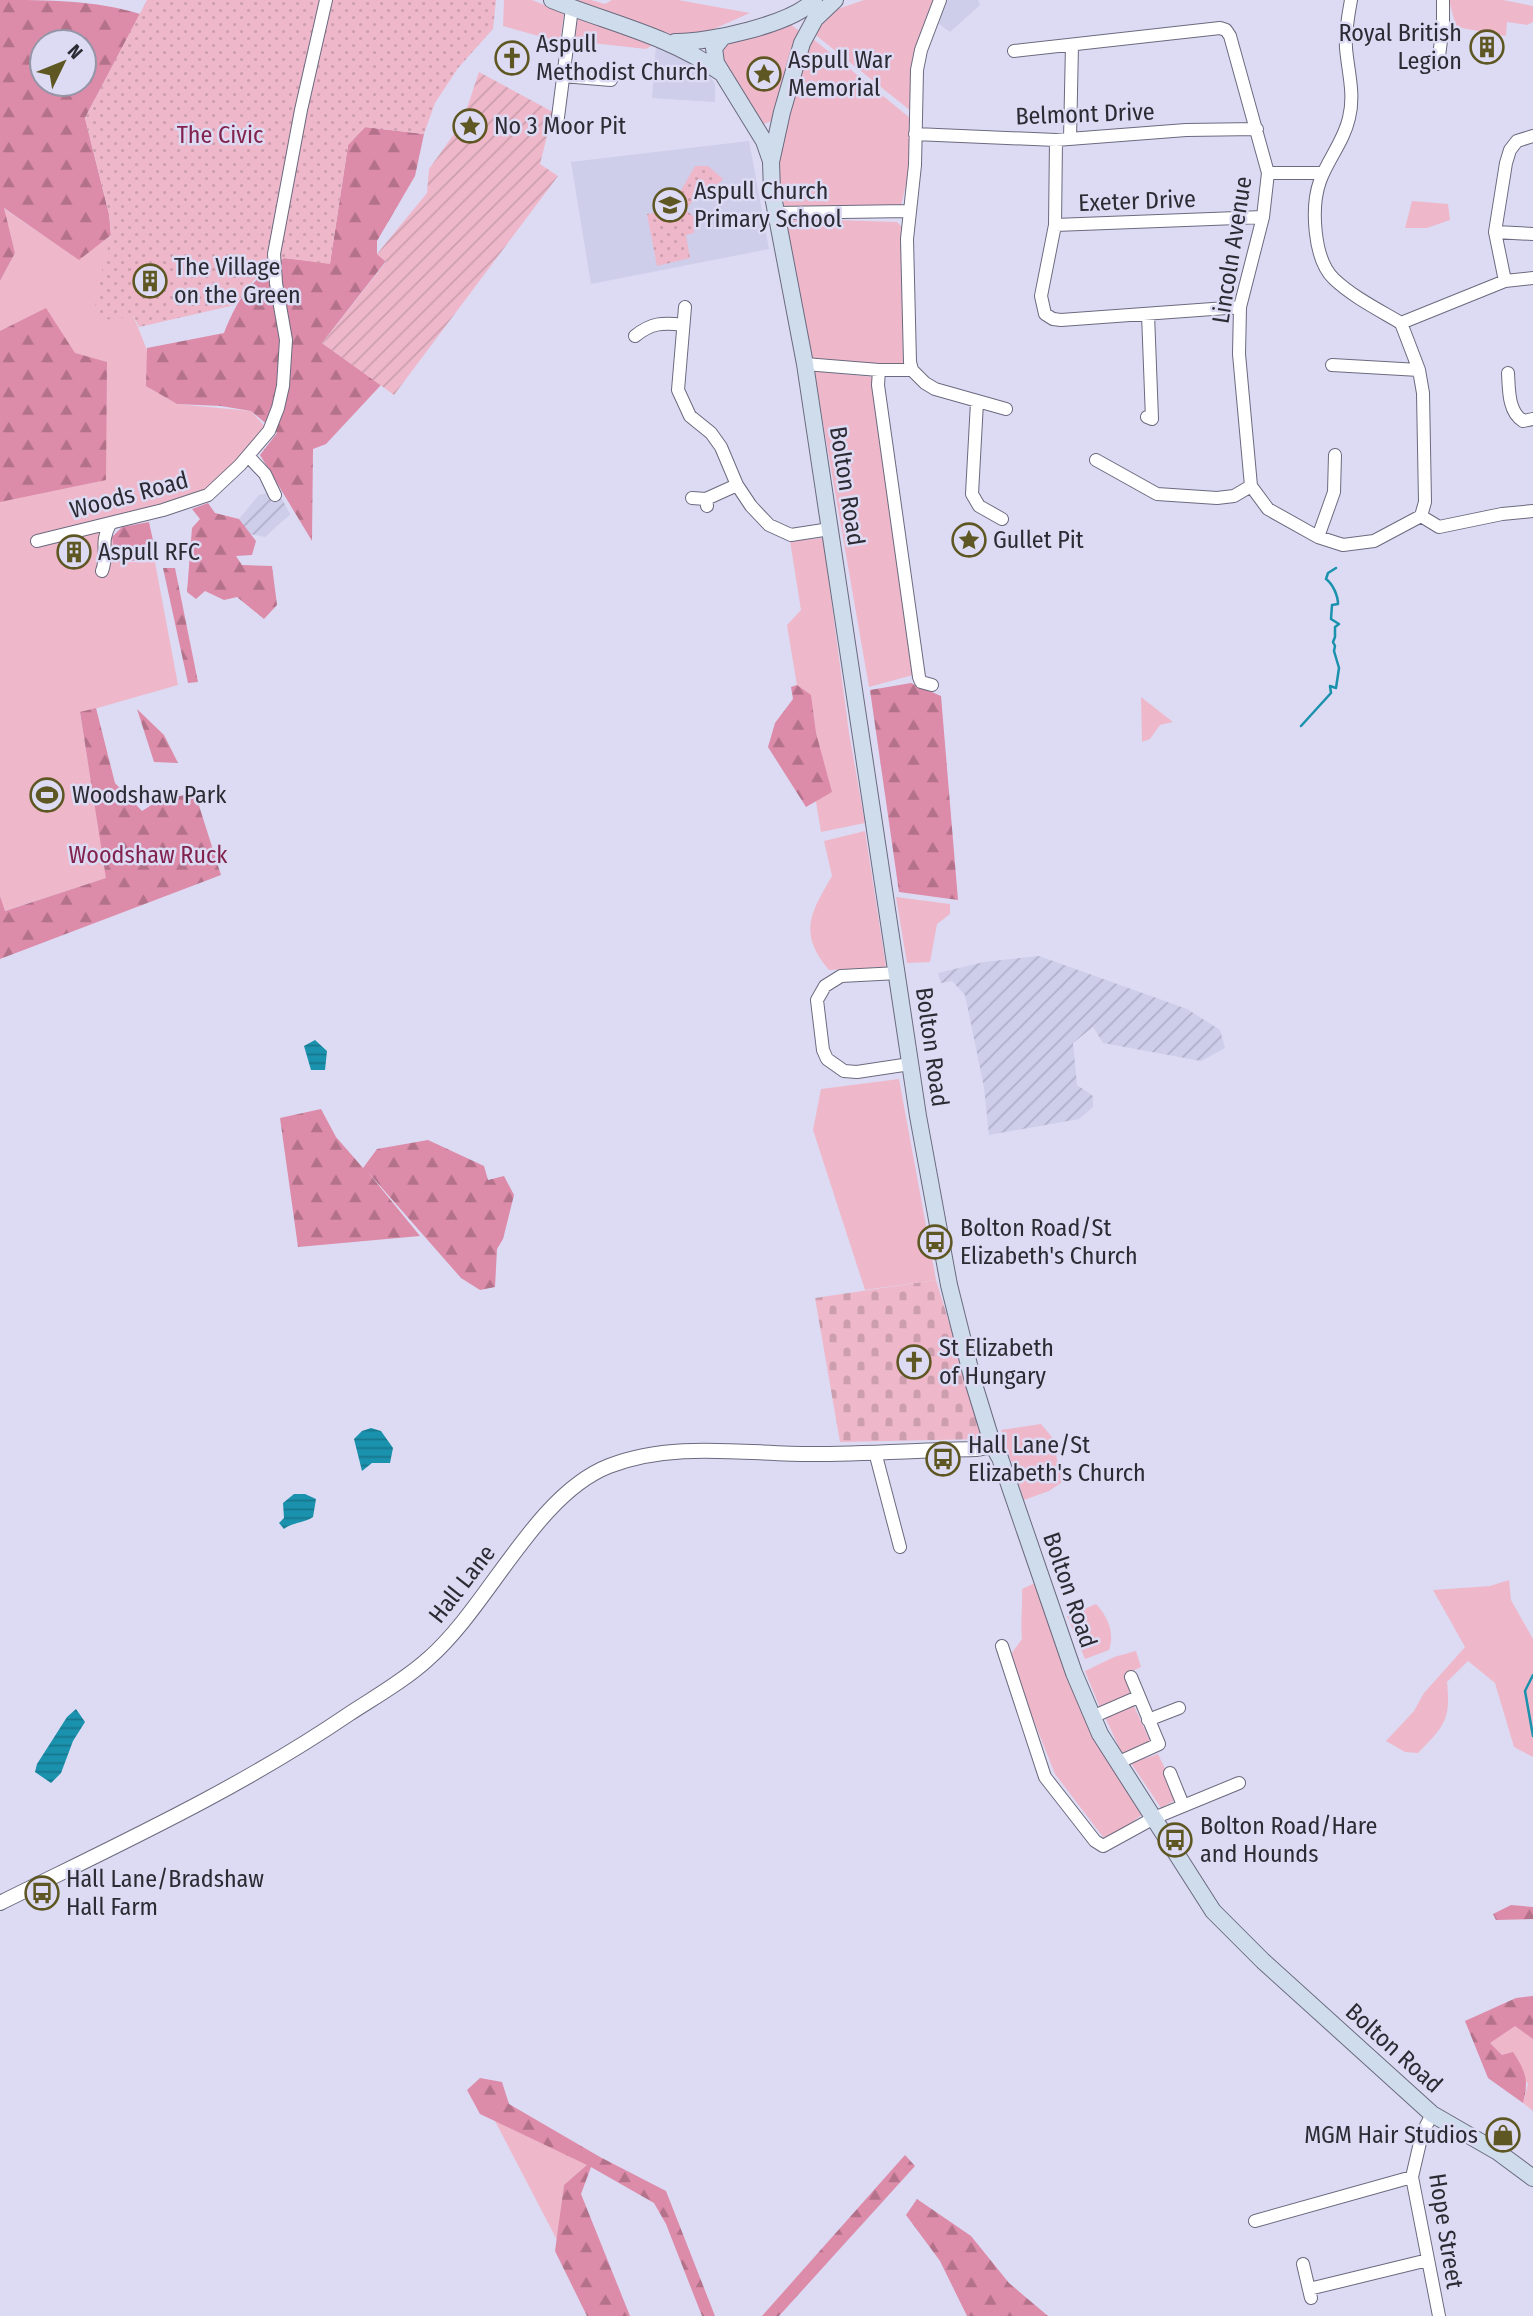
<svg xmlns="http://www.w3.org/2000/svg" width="1533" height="2316" font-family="'Fira Sans Condensed',sans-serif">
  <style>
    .built { fill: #cecdea }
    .industrial { fill: url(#industrial-furrows) }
    .grass { fill: #eeb8ca }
    .forest { fill: url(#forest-firs); fill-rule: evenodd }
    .cemetery { fill: url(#cemetery-stones) }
    .park { fill: url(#park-dots) }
    .garden { fill: url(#garden-furrows) }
    .water { fill: url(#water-rules) }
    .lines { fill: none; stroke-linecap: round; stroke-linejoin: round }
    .stream { stroke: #1a91ad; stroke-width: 2.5 }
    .minor-casing { stroke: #6b6a7f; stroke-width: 14 }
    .tertiary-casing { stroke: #6b6a7f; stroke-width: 16 }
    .secondary-casing { stroke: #6b6a7f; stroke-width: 18 }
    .minor { stroke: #fff; stroke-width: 12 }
    .tertiary { stroke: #fff; stroke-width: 14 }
    .secondary { stroke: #cedcec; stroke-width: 16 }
    .labels { text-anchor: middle; stroke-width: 5; stroke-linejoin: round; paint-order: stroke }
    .poi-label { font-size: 24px; fill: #2c2b34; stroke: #dcdbf3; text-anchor: start }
    .street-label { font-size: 24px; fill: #2c2b34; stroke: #dcdbf3 }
    .park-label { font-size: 24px; fill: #82234e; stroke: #dcdbf3 }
  </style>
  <defs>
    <pattern id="industrial-furrows" width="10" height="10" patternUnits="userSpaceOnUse" patternTransform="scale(1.75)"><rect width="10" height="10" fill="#cecdea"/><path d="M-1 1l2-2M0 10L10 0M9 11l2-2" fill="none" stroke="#b1b0c9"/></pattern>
    <pattern id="forest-firs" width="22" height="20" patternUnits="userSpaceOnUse" patternTransform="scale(1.75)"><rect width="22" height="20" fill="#dc8ba9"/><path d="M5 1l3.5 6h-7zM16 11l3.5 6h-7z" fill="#b3728a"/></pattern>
    <pattern id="cemetery-stones" width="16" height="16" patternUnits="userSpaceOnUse" patternTransform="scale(1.75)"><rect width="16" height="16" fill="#eeb8ca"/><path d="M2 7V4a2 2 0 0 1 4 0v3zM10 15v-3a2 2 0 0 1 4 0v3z" fill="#cc9eae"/></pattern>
    <pattern id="park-dots" width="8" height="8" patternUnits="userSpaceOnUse" patternTransform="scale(1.75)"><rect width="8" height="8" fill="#eeb8ca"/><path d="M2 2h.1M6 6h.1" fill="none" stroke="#cc9eae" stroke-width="1.8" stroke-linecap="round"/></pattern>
    <pattern id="garden-furrows" width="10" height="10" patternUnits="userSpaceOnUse" patternTransform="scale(1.75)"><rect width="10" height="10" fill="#eeb8ca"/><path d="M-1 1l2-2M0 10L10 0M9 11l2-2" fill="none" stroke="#cc9eae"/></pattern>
    <pattern id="water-rules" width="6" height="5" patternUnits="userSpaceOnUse" patternTransform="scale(1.75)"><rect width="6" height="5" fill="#1a91ad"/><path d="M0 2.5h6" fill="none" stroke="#17778e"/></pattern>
  </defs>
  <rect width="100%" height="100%" fill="#dcdbf3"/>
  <path class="built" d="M 945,0 L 978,0 L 980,5 L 950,32 L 939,24 Z
    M 656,45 L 706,70 L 715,84 L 715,102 L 652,98 Z
    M 749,141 L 769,249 L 591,284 L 571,162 Z"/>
  <path class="industrial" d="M 271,492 L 281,497 L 290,514 L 265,537 L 250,534 L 239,519 L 259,495 Z
    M 1039,956 L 1187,1009 L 1220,1030 L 1225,1048 L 1201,1061 L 1103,1043 L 1093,1027 L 1073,1043 L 1077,1085 L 1093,1096 L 1093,1107 L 1079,1119 L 989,1135 L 984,1087 L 965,995 L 952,981 L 941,983 L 938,973 L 984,962 Z"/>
  <path class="grass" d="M 504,0 L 532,0 L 564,13 L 560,42 L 503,26 Z
    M 574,0 L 591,0 L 605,4 L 612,0 L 678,0 L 750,13 L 700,35 L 673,35 Z
    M 864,0 L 934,0 L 911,67 L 911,111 L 813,33 L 838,9 Z
    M 1449,0 L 1503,0 L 1533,6 L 1533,22 L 1527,25 L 1507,22 L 1506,36 L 1456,27 Z
    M 575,17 L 653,45 L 646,49 L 574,41 Z
    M 789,23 L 799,31 L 801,36 L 776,119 L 764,124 L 759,124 L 714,48 L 717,44 Z
    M 812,38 L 910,118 L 909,172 L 900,210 L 778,206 L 777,165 L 795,90 Z
    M 1412,201 L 1448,204 L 1450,220 L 1427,228 L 1405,228 Z
    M 3,208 L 79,259 L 111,235 L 96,299 L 133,315 L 147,350 L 150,388 L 177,404 L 251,411 L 269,431 L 208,495 L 110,524 L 117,562 L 155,562 L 178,685 L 80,713 L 107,878 L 4,911 L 0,896 L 0,281 L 15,253 Z
    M 779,218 L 897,222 L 902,227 L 903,363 L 897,368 L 812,359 Z
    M 814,371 L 874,377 L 913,675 L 869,687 Z
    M 823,538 L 849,733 L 865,823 L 821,832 L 787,625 L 801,610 L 790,541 Z
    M 1141,697 L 1173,722 L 1160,725 L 1150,739 L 1142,742 Z
    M 865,831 L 886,967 L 829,970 C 798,933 810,914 832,876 L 824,841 Z
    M 896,897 L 950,904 L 950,914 L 937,924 L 930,962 L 907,963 Z
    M 899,1079 L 936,1280 L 865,1290 L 813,1130 L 821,1089 Z
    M 1041,1424 L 1052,1437 L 1062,1482 L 1049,1491 L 1024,1500 L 1001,1430 Z
    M 1509,1580 L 1511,1600 L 1533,1639 L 1533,1757 L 1514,1747 L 1495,1683 L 1468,1661 L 1447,1682 C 1451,1721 1444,1726 1418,1753 L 1405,1752 L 1386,1741 L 1414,1711 L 1424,1693 L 1465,1647 L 1433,1590 L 1490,1586 Z
    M 1035,1583 L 1062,1661 L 1144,1813 L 1114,1836 L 1103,1837 L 1055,1774 L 1028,1706 L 1011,1654 L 1022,1639 C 1020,1621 1023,1606 1022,1589 Z
    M 1096,1604 C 1108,1617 1115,1633 1109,1650 L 1085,1659 L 1067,1616 Z
    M 1136,1651 L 1141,1667 L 1124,1675 L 1131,1696 L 1100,1708 L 1085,1671 L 1114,1657 Z
    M 1133,1704 L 1152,1745 L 1124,1758 L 1105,1717 Z
    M 1158,1754 L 1179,1798 L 1161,1808 L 1131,1763 Z
    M 1533,1996 L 1533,2111 L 1523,2103 L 1528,2084 L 1502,2055 L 1465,2021 Z
    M 495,2121 L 594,2163 L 564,2185 L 557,2240 Z"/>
  <path class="forest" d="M 0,0 C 46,0 96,0 140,14 L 85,118 L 109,214 L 111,235 L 79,260 L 4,208 L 15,253 L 0,281 ZM 42,42 L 84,42 L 84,84 L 42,84 Z
    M 365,127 L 424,134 L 415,176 L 377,241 L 377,254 L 386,261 L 322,343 L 381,385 L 326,444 L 313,449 L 312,541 L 260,455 L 277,433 L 251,411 L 221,406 L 177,404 L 146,386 L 147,348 L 224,333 C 240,293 251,282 284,258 L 330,263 L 348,145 Z
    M 46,308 L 75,353 L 107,362 L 106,480 L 0,502 L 0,331 Z
    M 208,503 L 215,513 L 239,519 L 256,541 L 252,555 L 236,556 L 242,565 L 272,566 L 277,605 L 264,619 L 237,597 L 224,600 L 205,591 L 196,599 L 187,592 L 192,528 L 200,519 L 192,509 Z
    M 149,522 L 157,559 L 117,562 L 112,537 L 122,527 Z
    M 163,568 L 175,568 L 198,682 L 188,683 Z
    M 911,683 L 941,696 L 958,900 L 899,892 L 870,690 Z
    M 797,685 L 811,695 L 816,733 L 832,792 L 806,807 L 768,747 L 775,723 L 793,699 L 791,687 Z
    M 96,708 L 115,783 L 142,811 L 153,804 L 150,789 L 164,788 L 175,797 L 195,793 L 221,875 L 0,959 L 0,896 L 5,911 L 106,878 L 80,712 Z
    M 137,709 L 164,735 L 178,763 L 154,762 Z
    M 321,1109 L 336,1137 L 363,1168 L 377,1149 L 428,1140 L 484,1166 L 488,1180 L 504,1176 L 514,1195 L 503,1239 L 497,1249 L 495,1287 L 480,1290 L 461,1278 L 367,1171 L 420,1236 L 298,1247 L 280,1118 Z
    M 1511,1905 L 1533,1907 L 1533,1919 L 1496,1920 L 1493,1914 Z
    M 1533,1996 L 1533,2039 L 1515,2026 L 1490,2043 L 1502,2055 L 1513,2052 C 1526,2072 1529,2080 1523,2103 L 1488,2078 L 1465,2021 L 1516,1998 Z
    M 480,2078 L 502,2082 L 509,2104 L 600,2157 L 666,2191 L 715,2316 L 702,2316 L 666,2224 L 654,2203 L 591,2167 L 581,2194 L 630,2316 L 587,2316 L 555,2251 L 564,2185 L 587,2165 L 480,2114 L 467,2090 Z
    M 905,2155 L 915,2166 L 779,2316 L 762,2316 Z
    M 917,2199 L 971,2236 L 1009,2283 L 1048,2316 L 967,2316 L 940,2261 L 906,2215 Z"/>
  <path class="cemetery" d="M 936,1280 L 985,1439 L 840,1442 L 815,1298 Z"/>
  <path class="park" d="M 147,0 L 496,0 L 493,29 L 458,68 L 435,103 L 424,134 L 365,127 L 348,145 L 330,264 L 284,258 L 254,280 L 235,305 L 139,327 L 133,315 L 112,320 L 102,318 L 96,309 L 95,299 L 111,235 L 109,214 L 85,118 Z
    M 695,166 L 708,166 L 723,179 L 709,195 L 700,190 L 686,210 L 694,217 L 694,233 L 686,235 L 690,258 L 657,266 L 647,214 L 674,210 L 680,192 Z"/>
  <path class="garden" d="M 479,72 L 553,112 L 540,164 L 558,176 L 394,395 L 322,343 L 386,262 L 377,254 L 427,193 L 429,169 L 462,123 Z"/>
  <path class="water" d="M 315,1040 L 327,1051 L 325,1070 L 311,1070 L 304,1046 Z
    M 371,1428 L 381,1431 L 393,1448 L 390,1463 L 372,1463 L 362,1471 L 354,1439 L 362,1431 Z
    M 294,1494 L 305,1494 L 316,1499 L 313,1517 C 304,1523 293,1522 284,1529 L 279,1523 L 284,1518 L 283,1503 Z
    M 76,1709 L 85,1722 L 73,1741 L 61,1773 L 51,1783 L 35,1772 L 37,1764 L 67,1717 Z"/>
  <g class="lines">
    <path class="stream" d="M 1301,726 L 1331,693 L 1330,686 L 1336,688 L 1339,668 L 1334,651 L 1335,646 L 1333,642 L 1335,637 L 1335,627 L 1339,624 L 1331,619 L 1332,605 L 1338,604 C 1338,596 1333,584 1326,579 L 1328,573 L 1336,568
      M 1533,1675 L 1525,1691 L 1533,1736"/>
    <defs>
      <path id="minor" d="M 1351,0 C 1348,16 1345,32 1346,48 C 1348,72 1355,94 1349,118 C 1344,141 1328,159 1320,181 C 1311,206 1313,259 1334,279 C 1353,297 1379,310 1401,323
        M 1014,51 L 1220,28 L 1226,30 L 1230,36 L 1268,173 L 1263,217 L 1240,307 L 1239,354 L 1251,486
        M 1438,64 L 1443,25 L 1443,0
        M 563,76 L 611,80
        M 557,125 L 572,8
        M 915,134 L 1056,140 L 1186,130 L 1257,129
        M 1070,139 L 1072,45
        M 1056,140 L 1055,225 L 1041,296 L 1045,314 L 1053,319 L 1061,320 L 1240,307
        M 1268,173 L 1323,173
        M 776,213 L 908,211
        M 1055,225 L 1263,217
        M 1495,232 L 1533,234
        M 1505,281 L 1495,232 L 1506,163 L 1510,150 L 1517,141 L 1533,136
        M 685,307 L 678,390 L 690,416 L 711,433 L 721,447 L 737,485 L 751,506 L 769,525 L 791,535 L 830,529
        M 1401,323 L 1419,370 L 1423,393 L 1425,502 L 1421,516
        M 1401,323 L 1505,281 L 1533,278
        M 635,336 C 651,323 663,322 683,325
        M 805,364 L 879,370
        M 1332,365 L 1419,370
        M 912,370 L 925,383 L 935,389 L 1006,409
        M 1508,373 C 1509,389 1508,412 1523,421 L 1533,419
        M 977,402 L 972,494 L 979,506 L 1002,519
        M 1147,417 L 1152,419 L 1148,314
        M 248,456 L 265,474 L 275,495
        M 1096,460 L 1157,494 L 1217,498 L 1234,496 L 1251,486
        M 1251,486 L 1268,509 L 1318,537 L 1343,545 L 1374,541 L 1421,516
        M 692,498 L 706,499 L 707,506
        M 706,499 L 737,485
        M 1421,516 L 1439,527 L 1502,514 L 1533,511
        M 1318,537 L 1334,492 L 1335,455
        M 37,541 L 163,510 L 208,495 L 240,465 L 269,431 L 278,408 L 283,386 L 286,340 L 276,283 L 274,254 L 301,110 L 326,0
        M 102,571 C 109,553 99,544 110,524
        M 932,685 L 921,682 L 919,677 L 878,385 L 879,370 L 912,370 L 910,362 L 907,239 L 915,165 L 917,70 L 921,50 L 940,0
        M 898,973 L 841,976 L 825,986 L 817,1000 L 823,1050 L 827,1059 L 844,1071 L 857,1072 L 910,1064
        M 875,1452 L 900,1547
        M 1002,1646 L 1045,1777 L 1095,1841 L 1103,1846 L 1154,1818 L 1239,1783
        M 1092,1717 L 1138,1697
        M 1148,1720 L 1179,1708
        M 1117,1763 L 1159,1744 L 1131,1677
        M 1170,1773 L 1183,1805
        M 1432,2114 L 1422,2134 L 1412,2177 L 1439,2316
        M 1255,2221 L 1412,2177
        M 1303,2264 L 1311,2298
        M 1309,2289 L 1428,2260"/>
      <path id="tertiary" d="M 0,1903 C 119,1844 239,1789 349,1714 C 375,1697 405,1680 428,1659 C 489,1606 535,1495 609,1466 C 673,1441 745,1454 811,1454 C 866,1454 921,1450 976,1449 L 993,1446"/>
      <path id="secondary" d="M 552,0 C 609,23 670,36 720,72
        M 835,0 L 815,19 L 802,43 L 782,112 L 771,162 L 772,191 L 805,364 L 918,1116 L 949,1285 L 973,1381 L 993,1446 L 1000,1458 L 1074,1673 L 1100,1734 L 1213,1911 L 1263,1961 L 1432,2114 L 1498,2152 L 1533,2178
        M 722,38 L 714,48 L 716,63 L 764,141 L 771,161
        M 675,42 C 707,43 793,24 814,0"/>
    </defs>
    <use href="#minor" class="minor-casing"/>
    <use href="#tertiary" class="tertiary-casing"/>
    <use href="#secondary" class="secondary-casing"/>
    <use href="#minor" class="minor"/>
    <use href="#tertiary" class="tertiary"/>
    <use href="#secondary" class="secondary"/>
  </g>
  <defs>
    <symbol id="building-ring" viewBox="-11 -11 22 22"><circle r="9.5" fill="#dcdbf3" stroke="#5f5723" stroke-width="1.5"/><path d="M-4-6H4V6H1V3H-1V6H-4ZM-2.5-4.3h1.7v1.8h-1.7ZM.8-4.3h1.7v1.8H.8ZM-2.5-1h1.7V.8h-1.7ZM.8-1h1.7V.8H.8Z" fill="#5f5723"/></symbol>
    <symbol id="church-ring" viewBox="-11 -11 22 22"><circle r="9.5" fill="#dcdbf3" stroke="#5f5723" stroke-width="1.5"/><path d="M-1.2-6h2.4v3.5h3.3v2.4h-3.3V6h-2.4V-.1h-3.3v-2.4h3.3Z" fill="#5f5723"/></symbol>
    <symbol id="sight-ring" viewBox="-11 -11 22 22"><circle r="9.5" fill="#dcdbf3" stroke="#5f5723" stroke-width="1.5"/><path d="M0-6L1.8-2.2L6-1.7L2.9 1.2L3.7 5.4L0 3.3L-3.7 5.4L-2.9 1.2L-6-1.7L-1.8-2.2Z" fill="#5f5723"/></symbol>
    <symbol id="school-ring" viewBox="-11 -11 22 22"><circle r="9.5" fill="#dcdbf3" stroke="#5f5723" stroke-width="1.5"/><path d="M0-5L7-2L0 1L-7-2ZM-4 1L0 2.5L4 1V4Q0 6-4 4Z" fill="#5f5723"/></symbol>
    <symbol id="stadium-ring" viewBox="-11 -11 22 22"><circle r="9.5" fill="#dcdbf3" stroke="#5f5723" stroke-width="1.5"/><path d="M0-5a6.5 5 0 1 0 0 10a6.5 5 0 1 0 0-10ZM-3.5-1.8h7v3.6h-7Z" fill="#5f5723"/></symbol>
    <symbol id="bus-ring" viewBox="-11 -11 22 22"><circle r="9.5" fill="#dcdbf3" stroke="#5f5723" stroke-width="1.5"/><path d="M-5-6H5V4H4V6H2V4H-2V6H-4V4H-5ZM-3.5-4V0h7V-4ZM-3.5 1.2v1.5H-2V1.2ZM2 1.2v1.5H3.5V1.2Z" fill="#5f5723"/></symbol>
    <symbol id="shop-ring" viewBox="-11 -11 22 22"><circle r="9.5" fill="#dcdbf3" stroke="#5f5723" stroke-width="1.5"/><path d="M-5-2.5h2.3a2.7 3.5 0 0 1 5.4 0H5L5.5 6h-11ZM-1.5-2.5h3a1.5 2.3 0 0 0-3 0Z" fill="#5f5723"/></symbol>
  </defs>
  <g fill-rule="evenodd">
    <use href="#building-ring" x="1468" y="28" width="38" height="38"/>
    <use href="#church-ring" x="493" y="39" width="38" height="38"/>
    <use href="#sight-ring" x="745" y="55" width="38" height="38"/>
    <use href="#sight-ring" x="451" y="107" width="38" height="38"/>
    <use href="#school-ring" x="651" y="186" width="38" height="38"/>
    <use href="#building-ring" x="131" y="262" width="38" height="38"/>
    <use href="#sight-ring" x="950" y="521" width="38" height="38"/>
    <use href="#building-ring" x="55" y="533" width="38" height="38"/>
    <use href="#stadium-ring" x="28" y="776" width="38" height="38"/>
    <use href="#bus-ring" x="916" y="1223" width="38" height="38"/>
    <use href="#church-ring" x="895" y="1343" width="38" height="38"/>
    <use href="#bus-ring" x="924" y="1440" width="38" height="38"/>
    <use href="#bus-ring" x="1156" y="1821" width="38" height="38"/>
    <use href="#bus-ring" x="23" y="1874" width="38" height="38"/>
    <use href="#shop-ring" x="1484" y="2116" width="38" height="38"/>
  </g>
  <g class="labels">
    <g class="poi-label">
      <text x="1462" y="41" text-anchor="end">Royal British<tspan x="1462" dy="28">Legion</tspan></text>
      <text x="536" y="52">Aspull<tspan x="536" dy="28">Methodist Church</tspan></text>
      <text x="788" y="68">Aspull War<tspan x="788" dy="28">Memorial</tspan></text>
      <text x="494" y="134">No 3 Moor Pit</text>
      <text x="694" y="199">Aspull Church<tspan x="694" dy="28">Primary School</tspan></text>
      <text x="174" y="275">The Village<tspan x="174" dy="28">on the Green</tspan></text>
      <text x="993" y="548">Gullet Pit</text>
      <text x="98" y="560">Aspull RFC</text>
      <text x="72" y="803">Woodshaw Park</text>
      <text x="960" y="1236">Bolton Road/St<tspan x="960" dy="28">Elizabeth's Church</tspan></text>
      <text x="939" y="1356">St Elizabeth<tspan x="939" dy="28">of Hungary</tspan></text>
      <text x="968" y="1453">Hall Lane/St<tspan x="968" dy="28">Elizabeth's Church</tspan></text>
      <text x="1200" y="1834">Bolton Road/Hare<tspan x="1200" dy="28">and Hounds</tspan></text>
      <text x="66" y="1887">Hall Lane/Bradshaw<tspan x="66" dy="28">Hall Farm</tspan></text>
      <text x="1478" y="2143" text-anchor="end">MGM Hair Studios</text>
    </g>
    <g class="street-label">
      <text transform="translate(1085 114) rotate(-2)" y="8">Belmont Drive</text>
      <text transform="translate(1137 201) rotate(-2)" y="8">Exeter Drive</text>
      <text transform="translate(1232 250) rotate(-81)" y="8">Lincoln Avenue</text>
      <text transform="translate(847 486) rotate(81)" y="8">Bolton Road</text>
      <text transform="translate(129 495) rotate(-15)" y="8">Woods Road</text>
      <text transform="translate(932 1047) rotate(82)" y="8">Bolton Road</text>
      <text transform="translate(462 1584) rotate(-52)" y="8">Hall Lane</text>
      <text transform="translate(1070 1590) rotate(71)" y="8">Bolton Road</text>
      <text transform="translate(1394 2048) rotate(42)" y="8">Bolton Road</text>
      <text transform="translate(1446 2231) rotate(81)" y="8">Hope Street</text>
    </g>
    <g class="park-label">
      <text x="220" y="143">The Civic</text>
      <text x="148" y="863">Woodshaw Ruck</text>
    </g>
  </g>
  <g transform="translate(63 63) rotate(47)"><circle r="33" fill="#dcdbf3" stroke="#9695a7" stroke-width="2"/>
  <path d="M0-5L12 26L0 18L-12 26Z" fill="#5f5723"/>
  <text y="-10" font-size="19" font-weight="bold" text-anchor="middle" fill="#2c2b34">N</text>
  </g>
</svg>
